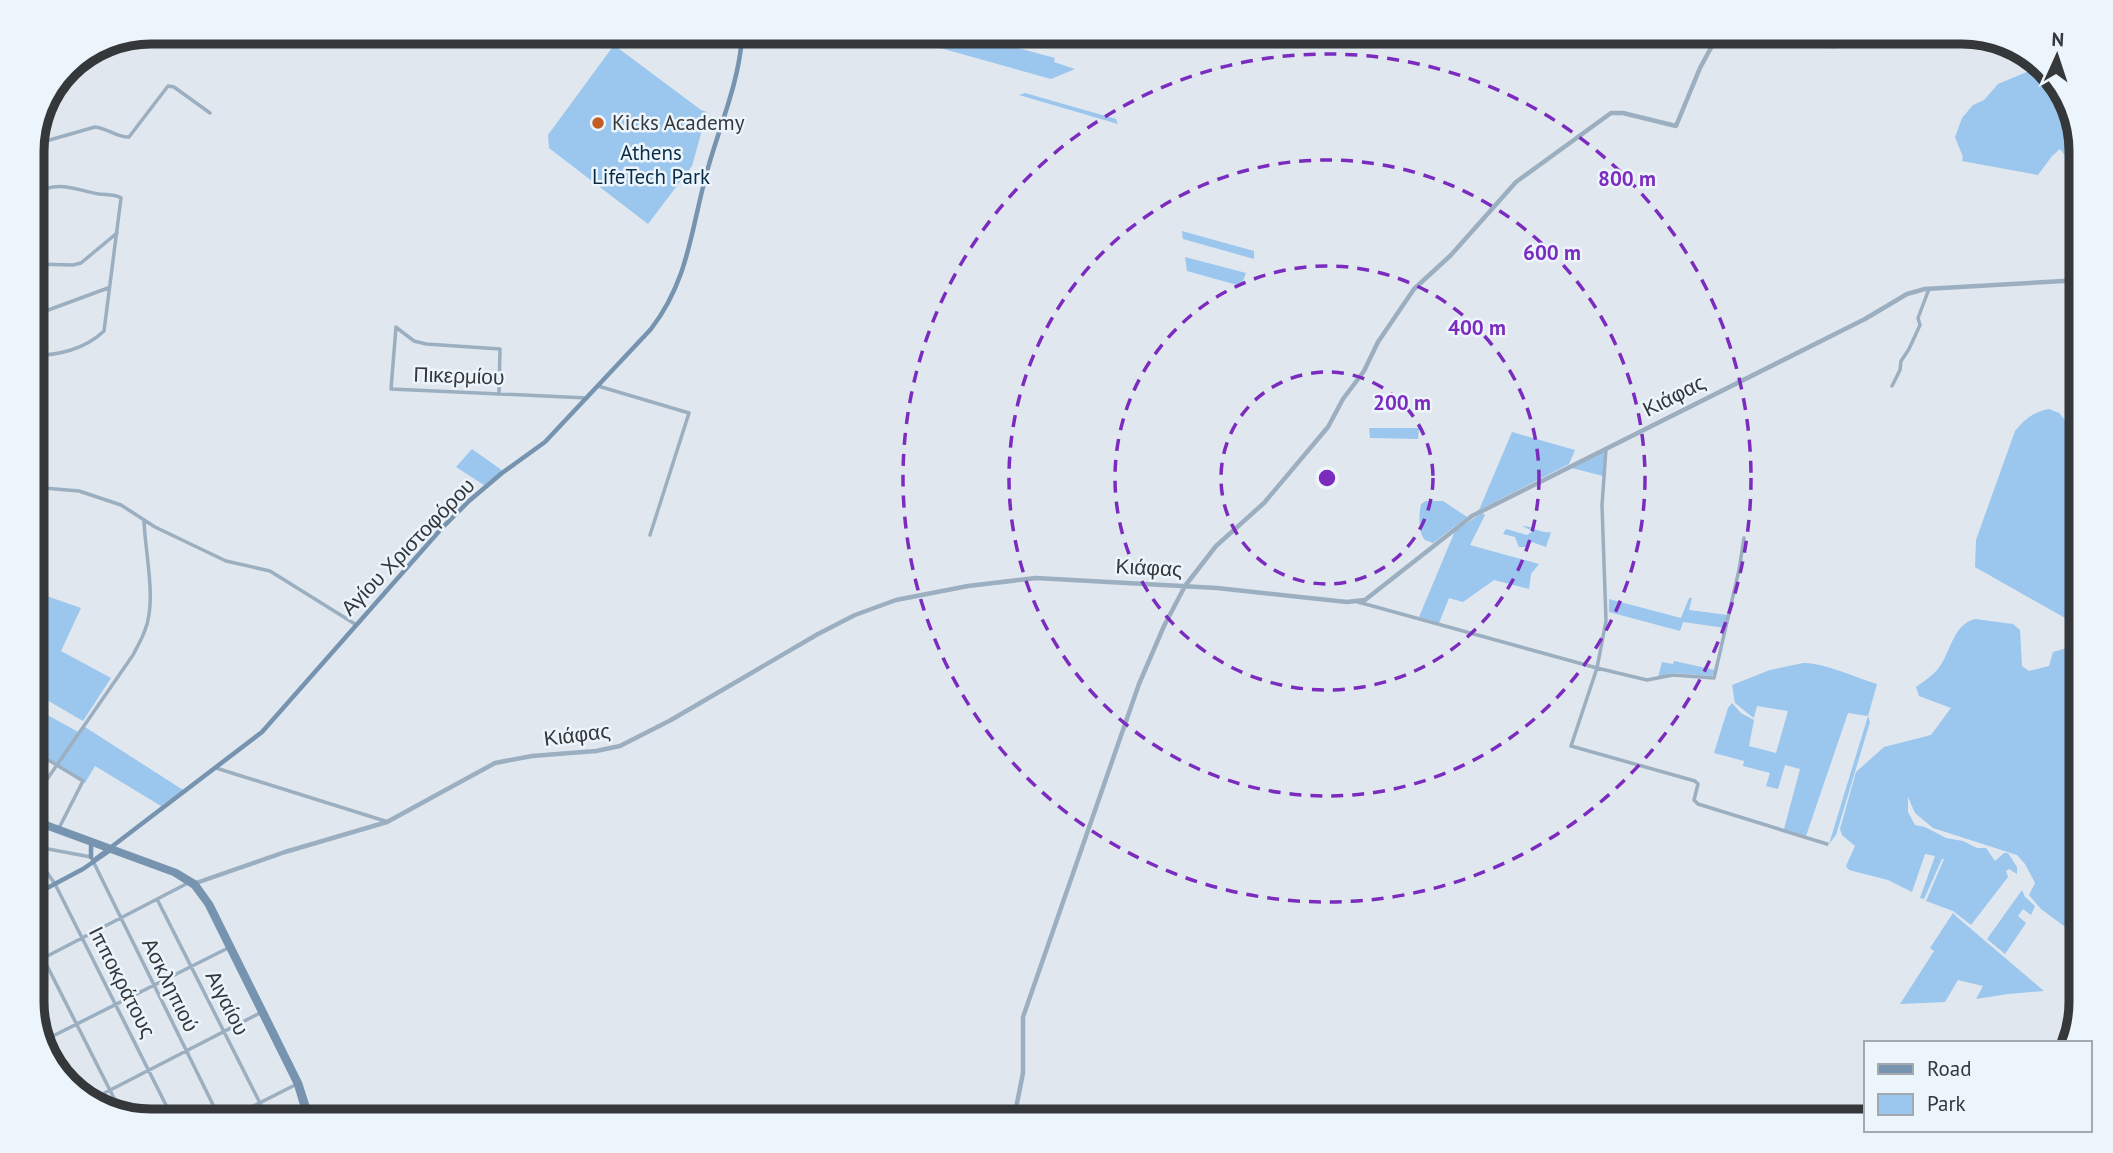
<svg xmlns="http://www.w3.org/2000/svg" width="2113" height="1153" font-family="'PT Sans',sans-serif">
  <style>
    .green { fill: #9bc6ee }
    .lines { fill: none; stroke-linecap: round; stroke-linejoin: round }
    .minor { stroke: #9bafc1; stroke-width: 3.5 }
    .tertiary { stroke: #9bafc1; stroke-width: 4.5 }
    .secondary { stroke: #7694af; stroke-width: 4.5 }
    .ring { fill: none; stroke: #7b2cbf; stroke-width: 3.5; stroke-dasharray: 12 9 }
    .poi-dot { fill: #c15d25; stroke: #edf5fc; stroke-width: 2.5 }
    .labels { text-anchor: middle; stroke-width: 5; stroke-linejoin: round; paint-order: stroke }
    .poi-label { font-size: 21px; fill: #35383a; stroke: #edf5fc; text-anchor: start }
    .park-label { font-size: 21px; fill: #072b47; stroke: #edf5fc }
    .street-label { font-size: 21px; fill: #35383a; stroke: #edf5fc }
    .rim { fill: none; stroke: #35383a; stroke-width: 9 }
    .centre { fill: #7b2cbf; stroke: #edf5fc; stroke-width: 3.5 }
    .ring-label { font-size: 21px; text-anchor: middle; font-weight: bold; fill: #7b2cbf; stroke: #edf5fc; stroke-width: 5; stroke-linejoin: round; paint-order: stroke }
  </style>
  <rect width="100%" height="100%" fill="#e0e7ee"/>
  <path class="green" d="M 1795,32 L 1846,32 L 1833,49 C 1820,46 1808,37 1795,32 Z
    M 1902,32 L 1963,32 L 1973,34 C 1952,55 1925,44 1902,32 Z
    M 929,36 L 974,36 L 1055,58 L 1054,62 L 1075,69 L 1051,79 L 926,44 Z
    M 614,45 L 701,110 L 707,112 L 692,166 L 648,224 L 549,148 L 548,135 Z
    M 2041,66 L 2065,91 L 2081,143 L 2081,172 L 2078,172 L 2060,149 L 2052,156 L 2038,175 L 1962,161 L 1963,157 L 1955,137 L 1962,118 L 1973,105 L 1984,100 L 1998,84 Z
    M 1025,93 L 1116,119 L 1118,124 L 1019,95 Z
    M 1182,231 L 1254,251 L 1254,259 L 1183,239 Z
    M 1185,257 L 1246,273 L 1241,286 L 1187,271 Z
    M 2049,409 L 2059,413 L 2071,427 L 2074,427 L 2081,410 L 2081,627 L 1975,567 L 1976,540 L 2015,431 C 2025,419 2033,412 2049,409 Z
    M 1369,428 L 1419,428 L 1418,439 L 1370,438 Z
    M 1512,432 L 1575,450 L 1569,464 L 1479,510 Z
    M 472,449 L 503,471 L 484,485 L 456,467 Z
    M 1603,452 L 1605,454 L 1603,476 L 1572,468 Z
    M 1426,501 L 1443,501 L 1467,517 L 1433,543 L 1425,540 C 1418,533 1419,514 1421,504 Z
    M 1482,513 L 1485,515 L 1470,545 L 1539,564 L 1531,574 L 1529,589 L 1494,580 L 1463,602 L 1449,598 L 1439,623 L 1419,617 L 1455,531 Z
    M 1522,526 C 1533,526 1540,534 1551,532 L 1546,547 L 1532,542 L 1526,547 L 1519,547 L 1515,537 L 1503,534 L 1506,529 L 1527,535 L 1533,531 Z
    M 32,591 L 81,608 L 61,651 L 111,678 L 83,721 L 40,696 L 35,708 L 80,733 L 85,727 L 183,790 L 161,806 L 95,766 L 85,783 L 49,762 L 42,772 L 47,776 L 39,786 L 32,782 L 32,771 L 40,757 L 32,752 Z
    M 1689,598 L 1692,598 L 1689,610 L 1728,615 L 1725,628 L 1683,622 L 1680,631 L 1609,612 L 1609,599 L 1681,618 Z
    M 1975,619 L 2013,624 L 2020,630 L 2022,666 L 2029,671 L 2049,666 L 2053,652 L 2067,648 L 2081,653 L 2081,954 L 2068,929 L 2041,909 L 2029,895 L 2035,883 L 2025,864 L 2017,855 L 1933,828 L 1915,813 L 1908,797 L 1908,812 L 1915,825 L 1925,827 L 1946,838 L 1963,841 L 1977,848 L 1986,848 L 1995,861 L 2004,853 L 2008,853 L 2017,867 L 2017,874 L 2009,869 L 2006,871 L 2008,877 L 1971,925 L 1953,911 L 1926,901 L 1944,859 L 1942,859 L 1924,899 L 1920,898 L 1935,856 L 1925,854 L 1912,892 L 1888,880 L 1849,870 L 1846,866 L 1855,846 L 1842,835 L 1840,829 L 1856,772 L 1884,747 L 1931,735 L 1951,708 L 1919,696 L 1916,687 C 1923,682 1932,676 1938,669 C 1951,653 1952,625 1975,619 Z
    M 1674,661 L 1715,670 L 1712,676 L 1673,673 L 1658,677 L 1662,662 L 1673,664 Z
    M 1803,663 C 1822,662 1857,678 1877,684 L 1868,716 L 1870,722 L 1836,835 L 1829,844 L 1868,716 L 1848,713 L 1806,836 L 1784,829 L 1800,769 L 1785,765 L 1778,789 L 1766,786 L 1770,773 L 1743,766 L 1744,761 L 1714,753 L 1728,708 L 1732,703 L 1741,713 L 1754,720 L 1749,746 L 1776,753 L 1788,711 L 1757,706 L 1754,718 L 1751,716 L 1735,703 L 1732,685 L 1770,670 Z
    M 2022,890 L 2025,897 L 2035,906 L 2031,915 L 2023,909 L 2018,916 L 2026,923 L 2005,954 L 1987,939 Z
    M 1953,913 L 1957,917 L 2044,991 L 2008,994 L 1976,999 L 1983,986 L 1958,980 L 1945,1002 L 1900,1004 L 1934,951 L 1930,948 Z"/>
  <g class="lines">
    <path class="minor" d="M 32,145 L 95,127 C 107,128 118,138 129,137 L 168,86 L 174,87 L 210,113
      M 32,194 C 60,180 72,189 99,194 C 107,195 115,194 121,198 L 104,331 C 84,350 58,355 32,356
      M 32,264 L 73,265 L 81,263 L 117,233
      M 32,316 L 108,288
      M 396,327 L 391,389 L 587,398
      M 397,328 L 414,341 L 426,344 L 500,349 L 499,393
      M 598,386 L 689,413 L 650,535
      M 1892,386 L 1900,370 L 1901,361 L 1909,349 L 1920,325 L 1918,318 L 1929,289
      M 1606,449 L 1602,505 L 1606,621 L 1597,668 L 1571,746 L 1695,781 L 1698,784 L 1694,800 L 1698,804 L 1827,844
      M 32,487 L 79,491 L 121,505 L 155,527 L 226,561 L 270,571 L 355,624
      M 1358,602 L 1597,668
      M 1597,668 L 1647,680 L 1673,675 L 1714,678 L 1739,570 L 1744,538
      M 32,750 L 83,781 L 59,828
      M 216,768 L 385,821
      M 32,801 L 133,655 C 137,647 142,639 145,630 C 157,600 145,553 144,521
      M 32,846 L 91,857 L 221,1121
      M 32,865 L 46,871 L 55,884 L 174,1121
      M 157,899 L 260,1103 L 266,1121
      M 32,936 L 122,1114
      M 32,964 L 188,883
      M 41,1042 L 228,948
      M 87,1102 L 260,1013
      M 224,1121 L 297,1084
      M 979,1121 L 988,1108"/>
    <path class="tertiary" d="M 196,883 L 285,852 L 387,822 L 495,763 L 532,756 L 596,751 L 620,746 L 671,720 L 818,634 L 855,615 L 896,600 L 968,586 L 1036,578 L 1217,588 L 1347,602 L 1365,600 L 1472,516 L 1865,319 L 1907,294 L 1925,289 L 2081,280
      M 1019,1121 L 1016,1108 L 1023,1073 L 1023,1017 L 1139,684 L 1164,626 L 1185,586 L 1216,546 L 1264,503 L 1328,427 L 1343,399 L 1364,371 L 1378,342 L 1414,289 L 1451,255 L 1516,182 L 1611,113 L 1623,113 L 1676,126 L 1700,68 L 1719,33"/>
    <path class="secondary" d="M 32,818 L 176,871 L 196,883 L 211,904 L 300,1083 L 312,1121
      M 32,822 L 174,874 L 193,886 L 207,905 L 296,1084 L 307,1121
      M 91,844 L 91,857
      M 93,861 L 262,732 L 442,528 L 469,501 L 502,473 L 545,442 L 651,329 C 690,278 691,227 708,168 C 720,125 739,82 742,37
      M 32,896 L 83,869 L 109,851
      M 45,1052 L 51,1066"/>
  </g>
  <g class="ring">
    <circle cx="1327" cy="478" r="106"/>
    <circle cx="1327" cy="478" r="212"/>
    <circle cx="1327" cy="478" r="318"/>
    <circle cx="1327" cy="478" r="424"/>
  </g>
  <circle class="poi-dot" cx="598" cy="123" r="7"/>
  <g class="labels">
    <g class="poi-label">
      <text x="612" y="130">Kicks Academy</text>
    </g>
    <g class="park-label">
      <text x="651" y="160">Athens<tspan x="651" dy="24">LifeTech Park</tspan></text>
    </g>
    <g class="street-label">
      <text transform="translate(459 376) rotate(2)" y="7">Πικερμίου</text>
      <text transform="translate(1674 396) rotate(-27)" y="7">Κιάφας</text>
      <text transform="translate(408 547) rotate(-46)" y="7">Αγίου Χριστοφόρου</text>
      <text transform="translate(1149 568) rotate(3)" y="7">Κιάφας</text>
      <text transform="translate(577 735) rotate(-7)" y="7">Κιάφας</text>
      <text transform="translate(122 982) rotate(63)" y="7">Ιπποκράτους</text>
      <text transform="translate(170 985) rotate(64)" y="7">Ασκληπιού</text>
      <text transform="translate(227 1003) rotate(63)" y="7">Αιγαίου</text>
    </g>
  </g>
  <path d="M0 0H2113V1153H0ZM151 44H1962A107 107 0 0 1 2069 151V1002A107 107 0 0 1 1962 1109H151A107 107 0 0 1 44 1002V151A107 107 0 0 1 151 44Z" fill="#edf5fc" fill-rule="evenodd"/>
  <path class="rim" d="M151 44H1962A107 107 0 0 1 2069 151V1002A107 107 0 0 1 1962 1109H151A107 107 0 0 1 44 1002V151A107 107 0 0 1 151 44Z"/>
  <circle cx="1327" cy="478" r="10" class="centre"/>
  <g class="ring-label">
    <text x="1627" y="186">800 m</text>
    <text x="1552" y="260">600 m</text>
    <text x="1477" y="335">400 m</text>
    <text x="1402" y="410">200 m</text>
  </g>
  <rect x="1864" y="1041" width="228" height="91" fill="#edf5fc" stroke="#a3a9ae" stroke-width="2"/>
  <rect x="1878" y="1064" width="35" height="10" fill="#7694af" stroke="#a3a9ae" stroke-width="2"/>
  <text x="1927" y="1076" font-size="21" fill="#35383a">Road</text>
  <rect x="1878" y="1094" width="35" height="21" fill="#9bc6ee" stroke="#a3a9ae" stroke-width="2"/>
  <text x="1927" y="1111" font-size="21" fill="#35383a">Park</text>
  <g transform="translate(2057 56) rotate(3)" stroke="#edf5fc" stroke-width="5" paint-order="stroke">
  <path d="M0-5L12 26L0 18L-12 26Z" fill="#35383a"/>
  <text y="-10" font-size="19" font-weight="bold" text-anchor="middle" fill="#35383a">N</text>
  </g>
</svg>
